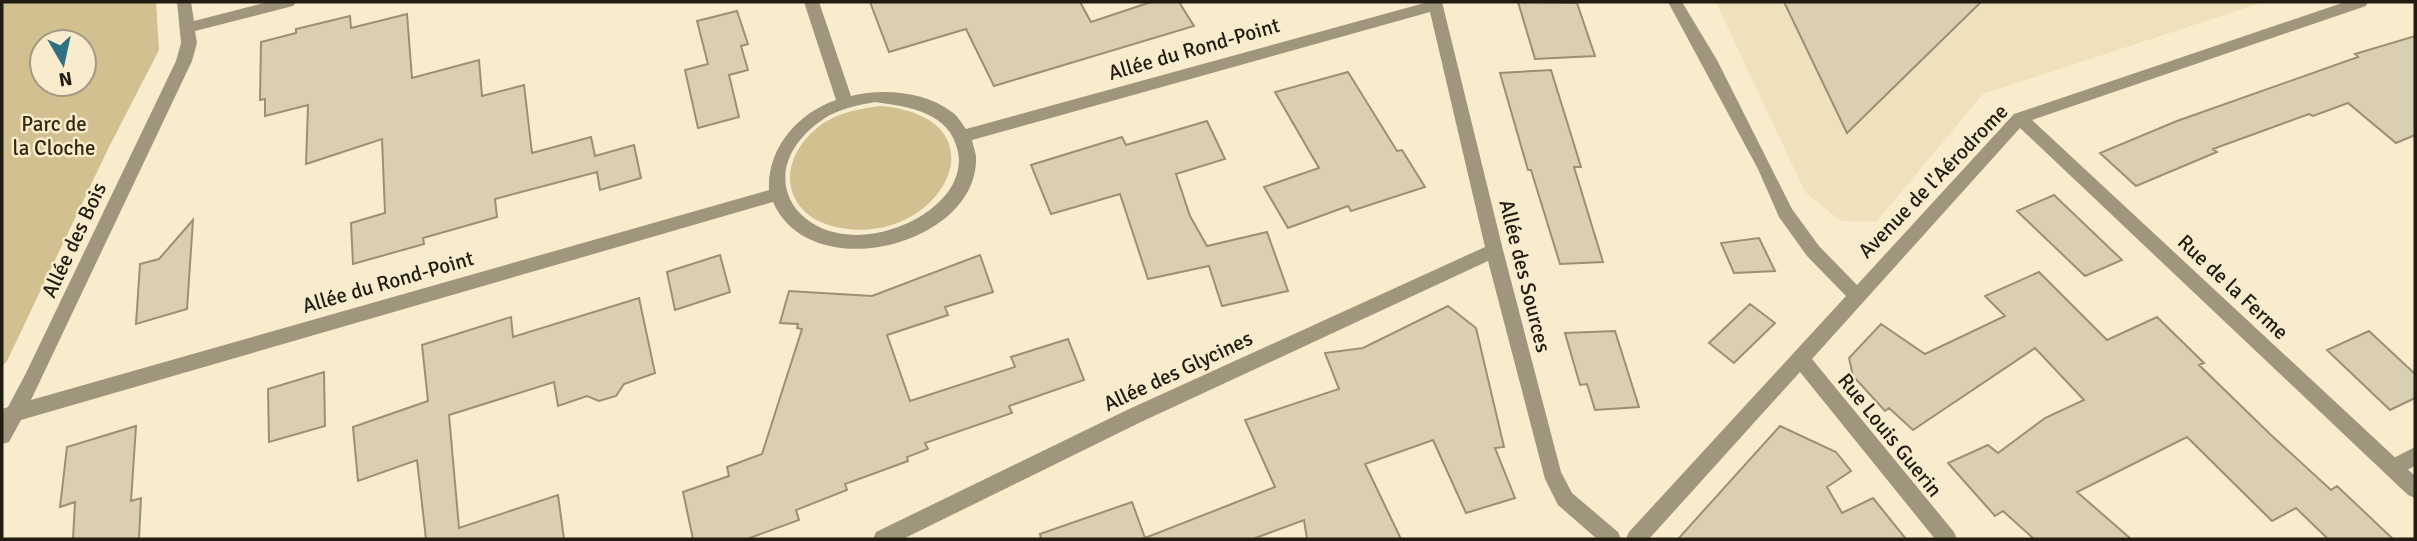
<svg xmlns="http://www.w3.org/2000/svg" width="2417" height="541" font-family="Signika,sans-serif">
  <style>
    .built { fill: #efe1bc }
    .green { fill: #d3c090; fill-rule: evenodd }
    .building { fill: #dbcfb2; stroke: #9b9074; stroke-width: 2 }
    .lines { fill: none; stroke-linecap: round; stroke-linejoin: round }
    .service { fill: #a0967d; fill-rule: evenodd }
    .minor { fill: #a0967d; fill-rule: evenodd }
    .labels { text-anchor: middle; stroke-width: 5; stroke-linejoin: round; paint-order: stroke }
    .street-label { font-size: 21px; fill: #201c11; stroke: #f8eccd }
    .park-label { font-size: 21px; fill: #33290d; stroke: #f8eccd }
  </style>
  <rect width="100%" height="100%" fill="#f8eccd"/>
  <path class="built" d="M 1716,2 L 2264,2 L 1983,94 L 1876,222 L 1841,221 L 1805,192 Z"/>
  <path class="green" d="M 2,2 L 156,2 L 159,50 L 108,149 L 7,361 L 2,367 ZM 42,42 L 84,42 L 84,84 L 42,84 Z
    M 881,106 C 1009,118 942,246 841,228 C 784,219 773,164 817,128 C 835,113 858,109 881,106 Z"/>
  <path class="building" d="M 870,2 L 1080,2 L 1091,22 L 1151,2 L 1179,2 L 1194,26 L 994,86 L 966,29 L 889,52 Z
    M 1518,2 L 1577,3 L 1595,56 L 1535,59 Z
    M 1784,2 L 1981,2 L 1847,133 Z
    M 737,11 L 748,44 L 741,46 L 748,70 L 729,75 L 739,117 L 698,128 L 685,70 L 708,64 L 697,21 Z
    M 407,14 L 412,78 L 479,60 L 482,96 L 524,85 L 532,153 L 591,137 L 595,156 L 634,145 L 641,178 L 600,190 L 597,172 L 495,199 L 497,217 L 423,238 L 424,244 L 353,264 L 351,223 L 385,213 L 382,139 L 306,164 L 308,105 L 265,116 L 265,99 L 260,100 L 261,42 L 296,33 L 296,29 L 350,16 L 351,28 Z
    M 2415,36 L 2415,135 L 2396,143 L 2348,103 L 2313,116 L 2309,114 L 2213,149 L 2217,152 L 2136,186 L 2100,153 L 2177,121 L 2358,57 L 2355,54 Z
    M 1551,70 L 1581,167 L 1574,167 L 1603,262 L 1560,264 L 1531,170 L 1528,170 L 1500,73 Z
    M 1348,72 L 1397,151 L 1402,150 L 1425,187 L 1351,211 L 1348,206 L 1288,228 L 1264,187 L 1319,168 L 1275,92 Z
    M 1207,121 L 1225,159 L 1176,174 L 1190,216 L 1207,246 L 1267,232 L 1288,291 L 1222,306 L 1209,266 L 1148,279 L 1120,194 L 1051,214 L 1031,165 L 1122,137 L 1126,145 Z
    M 2054,195 L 2122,260 L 2085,276 L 2017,211 Z
    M 193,220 L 187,309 L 136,324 L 140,264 L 159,259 Z
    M 1759,238 L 1775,271 L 1734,273 L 1721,243 Z
    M 720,255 L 730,292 L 675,310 L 667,272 Z
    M 980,255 L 993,292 L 945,307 L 948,315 L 887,335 L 910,401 L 1015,367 L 1011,357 L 1068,339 L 1084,380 L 1009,406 L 1012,413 L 925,443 L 928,449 L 907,457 L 908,461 L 845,484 L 847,490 L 796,510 L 799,520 L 747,539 L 693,539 L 683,492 L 729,476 L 727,467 L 762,454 L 802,329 L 797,328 L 798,324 L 780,323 L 789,291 L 872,296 Z
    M 2039,272 L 2107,340 L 2157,317 L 2204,363 L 2199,365 L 2271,435 L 2331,490 L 2337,486 L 2393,539 L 2328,539 L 2296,508 L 2272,521 L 2187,437 L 2077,492 L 2131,539 L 2034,539 L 2003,511 L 1995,516 L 1948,463 L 1988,445 L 1998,453 L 2045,418 L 2084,400 L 2035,348 L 1913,430 L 1889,408 L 1885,411 L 1853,376 L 1849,358 L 1881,324 L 1925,354 L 2005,316 L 1985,296 Z
    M 639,298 L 655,373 L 624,384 L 616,396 L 599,401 L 587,396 L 558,406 L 554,382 L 449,415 L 459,528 L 558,495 L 564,539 L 426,539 L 417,460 L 358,481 L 353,427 L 428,401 L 422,345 L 511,317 L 513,337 Z
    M 1750,304 L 1775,323 L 1734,363 L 1709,343 Z
    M 1448,306 L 1476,328 L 1504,447 L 1495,448 L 1515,498 L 1466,513 L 1433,440 L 1365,464 L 1401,539 L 1307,539 L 1304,520 L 1253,539 L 1041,539 L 1040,534 L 1132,502 L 1145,538 L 1275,487 L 1245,420 L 1339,389 L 1325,353 L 1363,348 Z
    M 1615,331 L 1639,407 L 1595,410 L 1587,384 L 1580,385 L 1565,333 Z
    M 2369,331 L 2415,374 L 2415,398 L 2390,410 L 2327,350 Z
    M 324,372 L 325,426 L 269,442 L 268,389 Z
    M 136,426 L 131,501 L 141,498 L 139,539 L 73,539 L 75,502 L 60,507 L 67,447 Z
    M 1780,426 L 1836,452 L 1851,471 L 1827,487 L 1842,513 L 1873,498 L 1906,539 L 1678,539 Z"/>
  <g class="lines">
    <path class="service" d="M 2415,447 L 2415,466 L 2393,477 L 2386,474 L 2383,468 L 2386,462 Z"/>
    <path class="minor" d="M 177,2 L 191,2 L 194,21 L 268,2 L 296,2 L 293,6 L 195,31 L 197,43 L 192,61 L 31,400 L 769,190 C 767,148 798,113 836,100 L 804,2 L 819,2 L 851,96 C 882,88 925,91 952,112 C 958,116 962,124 966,129 L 1428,2 L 1442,2 L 1503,250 L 1561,472 L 1572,493 L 1618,532 L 1621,539 L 1597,539 L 1558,505 L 1545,479 L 1488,261 L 1141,422 L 903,539 L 873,539 L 876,532 L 1127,410 L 1485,247 L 1430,12 L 972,140 C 973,146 977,155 976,161 C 974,246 810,287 773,202 L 21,420 L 9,442 L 2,444 L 2,409 L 8,407 L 26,373 L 176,61 L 181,43 ZM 875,102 C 910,107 950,112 958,152 C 961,166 956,181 948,192 C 933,211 914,222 892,229 C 803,258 741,174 825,118 C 839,109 858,105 875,102 Z
      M 1668,2 L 1682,2 L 1717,60 L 1792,209 L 1819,246 L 1857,285 L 2014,114 L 2345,2 L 2368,2 L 2366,6 L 2032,120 L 2415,476 L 2415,498 L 2408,495 L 2020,128 L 1812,359 L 1954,532 L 1957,539 L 1935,539 L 1800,372 L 1649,539 L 1626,539 L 1629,532 L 1846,296 L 1807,256 L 1779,217 L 1758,169 Z"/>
  </g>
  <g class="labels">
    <g class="street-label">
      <text transform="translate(1194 49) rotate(-16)" y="7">Allée du Rond-Point</text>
      <text transform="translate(1933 181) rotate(-46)" y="7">Avenue de l'Aérodrome</text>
      <text transform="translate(74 240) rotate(-65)" y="7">Allée des Bois</text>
      <text transform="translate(1525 276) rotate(76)" y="7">Allée des Sources</text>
      <text transform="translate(388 282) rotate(-16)" y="7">Allée du Rond-Point</text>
      <text transform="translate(2233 287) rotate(43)" y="7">Rue de la Ferme</text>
      <text transform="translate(1178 371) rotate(-25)" y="7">Allée des Glycines</text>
      <text transform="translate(1890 435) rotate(51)" y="7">Rue Louis Guerin</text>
    </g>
    <g class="park-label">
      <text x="54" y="131">Parc de<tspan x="54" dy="24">la Cloche</tspan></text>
    </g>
  </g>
  <rect width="2417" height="541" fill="none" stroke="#201c11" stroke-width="7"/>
  <g transform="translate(63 63) rotate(171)"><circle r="33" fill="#f8eccd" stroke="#a29982" stroke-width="2"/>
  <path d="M0-5L12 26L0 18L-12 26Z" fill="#2e7183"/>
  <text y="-10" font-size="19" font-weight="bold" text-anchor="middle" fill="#201c11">N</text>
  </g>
</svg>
